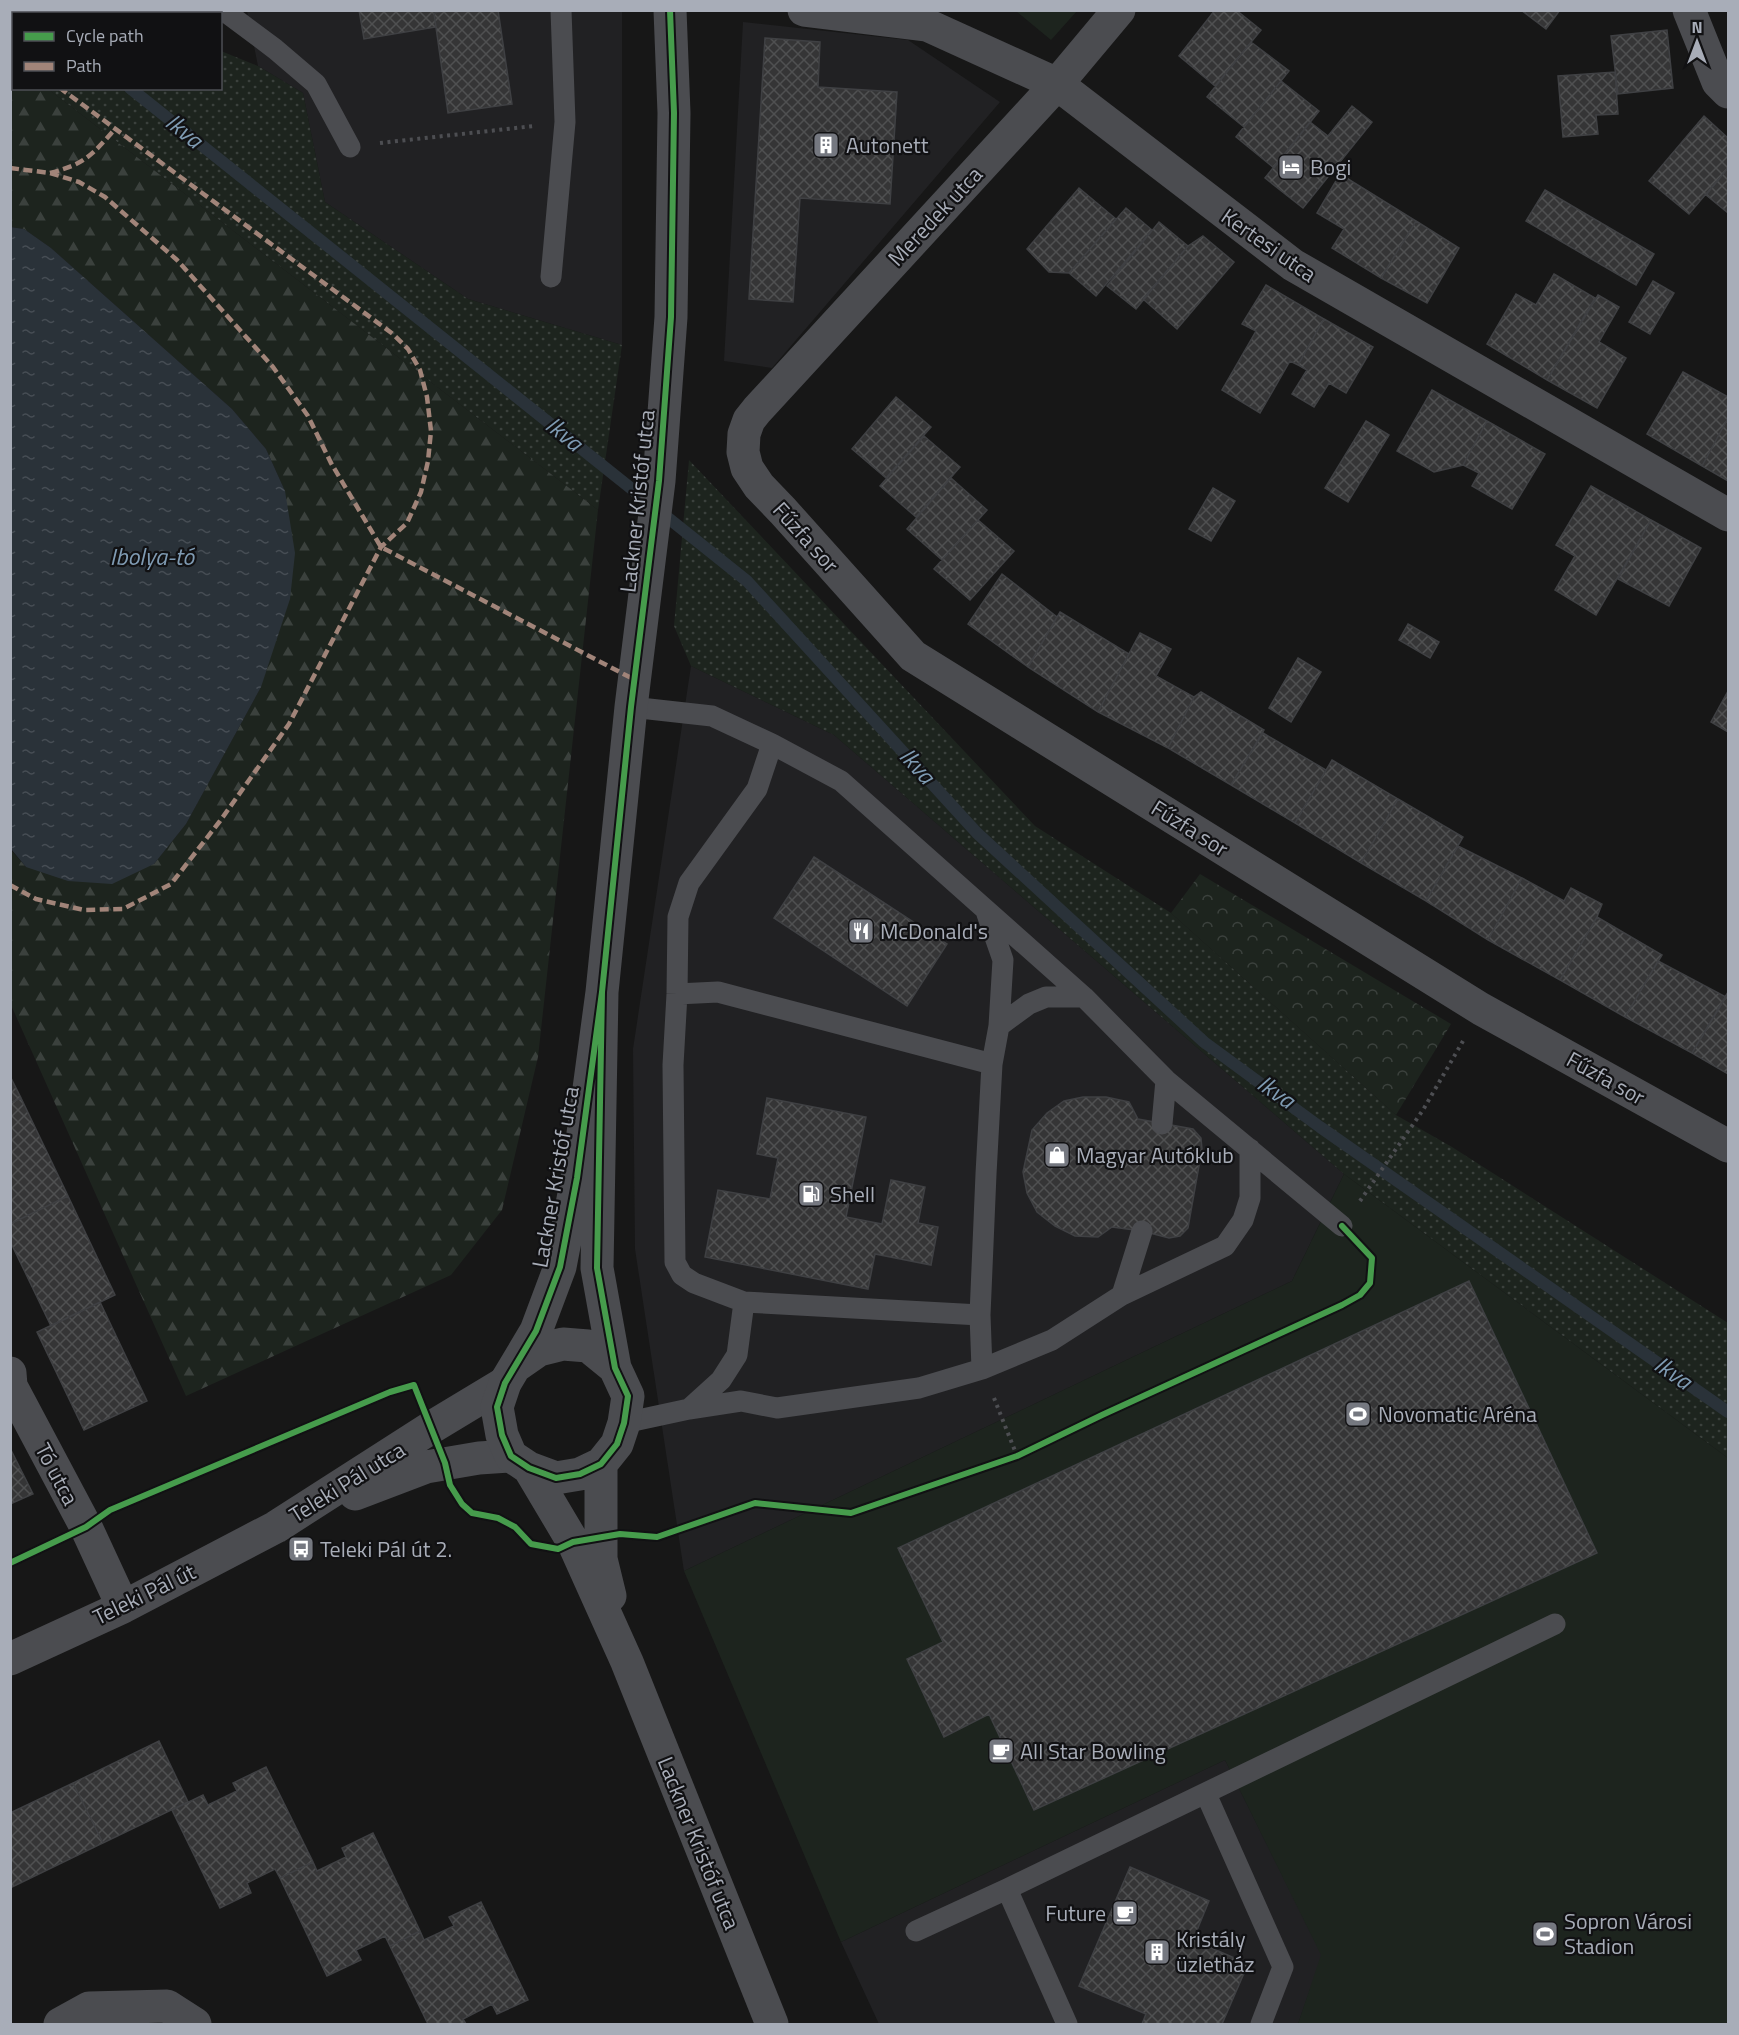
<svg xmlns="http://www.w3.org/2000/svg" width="1739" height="2035" font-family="'Titillium Web',sans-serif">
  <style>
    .built { fill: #212123 }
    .grass { fill: url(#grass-dots) }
    .forest { fill: url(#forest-firs) }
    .park { fill: url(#park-crowns) }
    .garden { fill: #1d241e }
    .water { fill: url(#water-ripples) }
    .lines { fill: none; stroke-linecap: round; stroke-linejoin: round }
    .stream { stroke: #2a3239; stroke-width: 12 }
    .building { fill: url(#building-cross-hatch); stroke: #3f4043; stroke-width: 1.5 }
    .path { stroke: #4d4e52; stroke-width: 4; stroke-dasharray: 3 4.5; stroke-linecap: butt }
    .service { stroke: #4b4c50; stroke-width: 21 }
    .minor { stroke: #4b4c50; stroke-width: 33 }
    .tertiary { stroke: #4b4c50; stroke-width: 33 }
    .quiet { stroke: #a18479; stroke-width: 4.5; stroke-dasharray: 9 4.5; stroke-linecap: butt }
    .cycleway-casing { stroke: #111113; stroke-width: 10 }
    .cycleway { stroke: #469c4c; stroke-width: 6 }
    .labels { text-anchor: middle; stroke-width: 4.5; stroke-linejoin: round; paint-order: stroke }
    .poi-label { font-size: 22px; fill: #a8adb8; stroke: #111113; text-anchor: start }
    .street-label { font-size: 22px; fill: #a8adb8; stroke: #111113 }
    .water-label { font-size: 24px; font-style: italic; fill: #7f9bb3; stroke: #111113 }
  </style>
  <defs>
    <pattern id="grass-dots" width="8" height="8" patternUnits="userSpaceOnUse" patternTransform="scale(1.5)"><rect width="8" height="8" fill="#1d241e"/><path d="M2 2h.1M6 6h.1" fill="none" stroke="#3b413d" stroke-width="1.8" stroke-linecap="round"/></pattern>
    <pattern id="forest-firs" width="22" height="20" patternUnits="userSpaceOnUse" patternTransform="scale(1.5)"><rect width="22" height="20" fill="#1d241e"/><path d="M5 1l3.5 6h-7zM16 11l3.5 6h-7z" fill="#3b413d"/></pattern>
    <pattern id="park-crowns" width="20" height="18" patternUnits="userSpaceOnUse" patternTransform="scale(1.5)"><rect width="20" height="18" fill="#1d241e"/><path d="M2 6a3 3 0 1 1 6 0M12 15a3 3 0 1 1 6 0" fill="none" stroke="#3b413d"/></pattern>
    <pattern id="water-ripples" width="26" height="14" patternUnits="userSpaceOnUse" patternTransform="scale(1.5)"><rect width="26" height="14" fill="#2a3239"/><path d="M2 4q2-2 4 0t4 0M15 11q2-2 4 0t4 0" fill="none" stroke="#464d54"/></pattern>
    <pattern id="building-cross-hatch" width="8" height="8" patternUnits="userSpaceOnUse" patternTransform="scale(1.5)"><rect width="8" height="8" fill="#353536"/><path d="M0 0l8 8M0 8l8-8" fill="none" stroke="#4f5051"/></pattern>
  </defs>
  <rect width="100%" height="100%" fill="#171717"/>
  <path class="built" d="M 247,11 L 622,11 L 622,345 L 468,299 L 325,202 L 303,93 L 258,66 Z
    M 743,22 L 908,40 L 1000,102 L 772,368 L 724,361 Z
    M 691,666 L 834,735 L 1344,1174 L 1292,1281 L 684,1571 L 635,1249 L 633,1049 Z
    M 1225,1760 L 1322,1955 L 1298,2024 L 879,2024 L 841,1942 Z"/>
  <path class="grass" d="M 158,10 L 159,13 L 14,14 L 13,62 L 11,60 L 10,11 Z
    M 221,51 L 258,66 L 303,93 L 325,202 L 468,299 L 622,345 L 598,510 L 48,89 L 220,88 Z
    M 689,460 L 1035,826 L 1171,913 L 1396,1115 L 1452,1147 L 1728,1323 L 1728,1458 L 1344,1174 L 834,735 L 691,666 L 674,626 Z"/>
  <path class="forest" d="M 11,60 L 13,62 L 14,88 L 48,89 L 598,510 L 538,1057 L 502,1210 L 451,1275 L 186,1396 L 11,1005 L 10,849 L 26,867 L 154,864 L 186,824 L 261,687 L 285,491 L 266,449 L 232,409 L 51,248 L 24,229 L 11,227 Z"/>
  <path class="park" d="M 1200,874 L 1451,1024 L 1396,1115 L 1171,913 Z"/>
  <path class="garden" d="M 1016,11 L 1077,11 L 1051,40 Z
    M 1344,1174 L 1728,1458 L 1728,2024 L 1298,2024 L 1321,1955 L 1225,1760 L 841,1942 L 684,1571 L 1292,1281 Z"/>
  <path class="water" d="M 10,227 L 24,229 L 51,248 L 232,409 L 266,449 L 285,491 L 295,553 L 290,599 L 261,687 L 186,824 L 154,864 L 112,884 L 68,881 L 26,867 L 11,849 Z"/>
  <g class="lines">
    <path class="stream" d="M 33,10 L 36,14
      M 130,88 L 747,581 L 977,833 L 1204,1042 L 1320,1127 L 1728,1412"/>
  </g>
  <path class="building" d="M 359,10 L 449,10 L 434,13 L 436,27 L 364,39 Z
    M 449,10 L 498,10 L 512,104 L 448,113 L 434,13 Z
    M 1215,10 L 1236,10 L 1261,30 L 1215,86 L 1179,56 Z
    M 1521,10 L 1560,10 L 1546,29 Z
    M 1667,30 L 1673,88 L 1618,94 L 1611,36 Z
    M 765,38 L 820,42 L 818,87 L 897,92 L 890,204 L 800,198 L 793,302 L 749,299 Z
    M 1251,42 L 1289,71 L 1244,127 L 1207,97 Z
    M 1615,72 L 1618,114 L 1596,115 L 1598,134 L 1563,137 L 1558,76 Z
    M 1281,81 L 1319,111 L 1274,168 L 1236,137 Z
    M 1352,106 L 1372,122 L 1303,208 L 1265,178 L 1310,122 L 1328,136 Z
    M 1704,116 L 1728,138 L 1728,168 L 1689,214 L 1649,181 Z
    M 1728,168 L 1728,213 L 1706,195 Z
    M 1340,174 L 1416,221 L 1381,278 L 1332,248 L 1344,229 L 1317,213 Z
    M 1079,188 L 1116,219 L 1069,273 L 1049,272 L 1027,249 Z
    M 1545,190 L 1654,254 L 1636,285 L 1526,221 Z
    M 1126,208 L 1152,230 L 1096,296 L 1069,273 Z
    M 1416,221 L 1459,248 L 1427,303 L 1381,278 Z
    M 1159,222 L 1188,246 L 1136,309 L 1107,286 Z
    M 1203,236 L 1234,262 L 1177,329 L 1143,299 L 1188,246 Z
    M 1554,274 L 1595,298 L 1547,380 L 1487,344 L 1516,294 L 1536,305 Z
    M 1653,281 L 1674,293 L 1650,334 L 1629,322 Z
    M 1266,285 L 1324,319 L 1298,365 L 1290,361 L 1260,413 L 1222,390 L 1256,331 L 1242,324 Z
    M 1598,295 L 1619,307 L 1599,342 L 1626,358 L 1597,408 L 1547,380 Z
    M 1324,319 L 1373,347 L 1346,393 L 1329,383 L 1314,407 L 1292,394 L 1307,370 L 1298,365 Z
    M 1683,372 L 1728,397 L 1728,418 L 1702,466 L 1647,434 Z
    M 1432,390 L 1487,421 L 1463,465 L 1434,472 L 1397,451 Z
    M 896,397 L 931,427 L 886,478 L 852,449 Z
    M 1728,418 L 1728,481 L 1702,466 Z
    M 1366,421 L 1389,435 L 1348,502 L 1325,488 Z
    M 1487,421 L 1545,454 L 1512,509 L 1472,486 L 1479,473 L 1463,465 Z
    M 924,436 L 960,467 L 916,517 L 880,486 Z
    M 951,478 L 987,510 L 942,560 L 907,529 Z
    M 1591,486 L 1651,520 L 1596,615 L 1555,590 L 1575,556 L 1556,545 Z
    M 1213,488 L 1235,501 L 1211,541 L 1189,529 Z
    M 978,520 L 1014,551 L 970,600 L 934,569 Z
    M 1651,520 L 1701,548 L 1669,606 L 1618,579 Z
    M 1002,574 L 1057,617 L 1028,667 L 968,624 Z
    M 1060,612 L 1129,654 L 1098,712 L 1028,667 Z
    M 1408,624 L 1439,642 L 1430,658 L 1399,640 Z
    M 1140,633 L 1171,649 L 1156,676 L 1194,697 L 1168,748 L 1098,712 Z
    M 1298,658 L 1321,672 L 1291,722 L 1269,708 Z
    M 1728,691 L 1728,732 L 1711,722 Z
    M 1201,692 L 1264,730 L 1231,785 L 1168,748 L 1194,697 Z
    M 1263,733 L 1326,770 L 1295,823 L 1231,785 Z
    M 1332,760 L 1398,799 L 1361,863 L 1295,823 Z
    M 1398,799 L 1463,837 L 1426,901 L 1361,863 Z
    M 1458,846 L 1522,878 L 1488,940 L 1426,901 Z
    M 814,857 L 947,944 L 907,1006 L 774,918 Z
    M 1522,878 L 1564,901 L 1571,888 L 1602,904 L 1597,917 L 1560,980 L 1488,940 Z
    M 1597,917 L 1662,955 L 1625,1017 L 1560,980 Z
    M 1658,961 L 1726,997 L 1692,1053 L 1625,1017 Z
    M 1728,992 L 1728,1074 L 1692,1053 Z
    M 10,1076 L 21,1098 L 10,1103 Z
    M 1083,1097 L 1106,1097 L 1129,1102 L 1138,1119 L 1193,1129 L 1201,1138 L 1202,1149 L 1188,1228 L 1180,1236 L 1169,1238 L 1142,1231 L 1112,1227 L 1098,1237 L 1075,1236 L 1055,1226 L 1037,1212 L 1027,1193 L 1023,1172 L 1032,1130 L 1047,1113 L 1064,1101 Z
    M 21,1098 L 68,1196 L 10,1224 L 10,1103 Z
    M 767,1098 L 866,1117 L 846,1217 L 882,1224 L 891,1180 L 925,1187 L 918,1223 L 938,1227 L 931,1265 L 875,1254 L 868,1289 L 705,1257 L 718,1190 L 770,1199 L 778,1158 L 757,1154 Z
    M 68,1196 L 115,1295 L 51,1326 L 10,1241 L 10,1224 Z
    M 1469,1281 L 1597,1553 L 1034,1810 L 989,1714 L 944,1737 L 907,1659 L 943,1642 L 898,1548 Z
    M 100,1302 L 147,1401 L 84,1430 L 37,1332 Z
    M 10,1448 L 33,1494 L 10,1504 Z
    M 159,1741 L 188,1802 L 103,1843 L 73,1783 Z
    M 266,1767 L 313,1862 L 280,1878 L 275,1869 L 247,1883 L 251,1893 L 220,1908 L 172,1810 L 203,1795 L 208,1805 L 237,1791 L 233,1783 Z
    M 73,1783 L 103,1843 L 10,1888 L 10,1813 Z
    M 373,1833 L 420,1931 L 390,1946 L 385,1936 L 356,1950 L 361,1960 L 327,1976 L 280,1878 L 313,1862 L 317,1871 L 346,1857 L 342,1848 Z
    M 1130,1867 L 1209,1901 L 1193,1940 L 1248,1964 L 1222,2024 L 1142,2024 L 1146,2014 L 1079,1986 Z
    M 481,1902 L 528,2000 L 497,2014 L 492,2004 L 463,2019 L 466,2024 L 428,2024 L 390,1946 L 420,1931 L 424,1940 L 454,1926 L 449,1917 Z"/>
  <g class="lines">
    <path class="path" d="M 380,143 L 534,126
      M 1360,1201 L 1423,1110 L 1463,1041
      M 994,1398 L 1017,1456"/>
    <path class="service" d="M 223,10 L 275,49 L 316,84 L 350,147
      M 551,277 L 565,122 L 561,10
      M 631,707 L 712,716 L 772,744 L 841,781 L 1084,997 L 1166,1080 L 1342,1226
      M 677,994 L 718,992 L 992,1064
      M 999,1026 L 1029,1004 L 1046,997 L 1084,997
      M 1162,1124 L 1166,1080
      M 1122,1295 L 1142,1231
      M 744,1302 L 980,1315
      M 982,1369 L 1052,1340 L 1122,1295 L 1225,1246 L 1243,1220 L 1250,1198 L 1250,1149
      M 689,1409 L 721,1380 L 737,1355 L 744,1302 L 694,1283 L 682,1275 L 675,1262 L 673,1065 L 677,994 L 678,917 L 689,883 L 757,789 L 772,744
      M 624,1423 L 689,1409 L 741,1401 L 777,1408 L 919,1388 L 982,1369 L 980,1315 L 986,1174 L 992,1064 L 999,1026 L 1003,960 L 987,914
      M 1206,1794 L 1283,1967 L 1261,2024
      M 1007,1889 L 1067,2024
      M 916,1931 L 1007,1889 L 1555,1624"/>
    <path class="minor" d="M 804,10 L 927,25 L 1057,84 L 1293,265 L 1728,515
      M 1119,10 L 1057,84 L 757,410 L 749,420 L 744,434 L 743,452 L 747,468 L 759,486 L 783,511 L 913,656 L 1481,1009 L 1728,1146
      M 1689,10 L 1718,82 L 1728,92
      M 10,1373 L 11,1386 L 86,1527 L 123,1607
      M 355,1494 L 426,1467 L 479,1458 L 511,1456
      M 10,1659 L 123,1607 L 276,1527 L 432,1427 L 505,1383
      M 60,2024 L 89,2008 L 167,2006 L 195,2024"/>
    <path class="tertiary" d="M 602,992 L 597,1268 L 615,1368 L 628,1396 L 624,1423 L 617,1444 L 601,1464 L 580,1474 L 556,1478 L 529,1468 L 511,1456 L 502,1435 L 497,1407 L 505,1383 L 536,1331 L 560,1267 L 577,1178 L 602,992 L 631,707 L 659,481 L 671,317 L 674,113 L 670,10
      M 516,1366 L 539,1350 L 563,1344 L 588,1346 L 615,1368
      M 601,1464 L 601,1559 L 610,1596
      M 529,1468 L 573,1542 L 627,1662 L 772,2024"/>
    <path class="quiet" d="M 10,53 L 14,56
      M 10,168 L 50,173 L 79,182 L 105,197 L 177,260 L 273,367 L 308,416 L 331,463 L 381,547 L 635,680
      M 50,173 C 85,164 92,155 115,129
      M 10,885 L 36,899 L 84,910 L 123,909 L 171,884 L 220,821 L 289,724 L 381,547 L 407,523 L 421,492 L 428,461 L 431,431 L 427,397 L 420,370 L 408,349 L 393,334 L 60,88"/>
    <defs>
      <path id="cycleway" d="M 602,992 L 597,1268 L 615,1368 L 628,1396 L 624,1423 L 617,1444 L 601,1464 L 580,1474 L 556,1478 L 529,1468 L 511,1456 L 502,1435 L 497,1407 L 505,1383 L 536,1331 L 560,1267 L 577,1178 L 602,992 L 631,707 L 659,481 L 671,317 L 674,113 L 670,10
        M 10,1563 L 86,1527 L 110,1510 L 390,1392 L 414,1385 L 445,1463 L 450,1485 L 462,1504 L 472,1513 L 498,1518 L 515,1527 L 531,1544 L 558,1549 L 573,1542 L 620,1534 L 657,1537 L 755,1503 L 851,1513 L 1017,1456 L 1102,1415 L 1342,1305 L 1360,1295 L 1370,1283 L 1372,1258 L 1342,1226"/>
    </defs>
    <use href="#cycleway" class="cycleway-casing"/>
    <use href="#cycleway" class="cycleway"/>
  </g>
  <defs>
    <symbol id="building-square" viewBox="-11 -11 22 22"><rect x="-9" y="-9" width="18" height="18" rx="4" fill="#757880" stroke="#111113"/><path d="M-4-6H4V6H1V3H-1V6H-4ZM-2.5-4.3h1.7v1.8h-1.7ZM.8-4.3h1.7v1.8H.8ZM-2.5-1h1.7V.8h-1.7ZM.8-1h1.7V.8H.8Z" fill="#fff"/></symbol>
    <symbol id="hotel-square" viewBox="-11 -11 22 22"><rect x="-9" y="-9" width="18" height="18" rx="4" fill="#757880" stroke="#111113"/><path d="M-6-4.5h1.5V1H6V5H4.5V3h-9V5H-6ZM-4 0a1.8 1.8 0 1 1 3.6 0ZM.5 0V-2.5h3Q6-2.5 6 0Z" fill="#fff"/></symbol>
    <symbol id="restaurant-square" viewBox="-11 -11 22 22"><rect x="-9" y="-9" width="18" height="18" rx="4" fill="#757880" stroke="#111113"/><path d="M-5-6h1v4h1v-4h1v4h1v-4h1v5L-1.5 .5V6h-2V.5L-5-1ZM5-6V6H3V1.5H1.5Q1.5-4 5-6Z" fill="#fff"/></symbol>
    <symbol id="shop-square" viewBox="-11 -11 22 22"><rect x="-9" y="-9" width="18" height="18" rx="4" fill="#757880" stroke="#111113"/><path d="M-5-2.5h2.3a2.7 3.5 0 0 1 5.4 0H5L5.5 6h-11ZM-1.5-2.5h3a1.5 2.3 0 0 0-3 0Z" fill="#fff"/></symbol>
    <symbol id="fuel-square" viewBox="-11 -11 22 22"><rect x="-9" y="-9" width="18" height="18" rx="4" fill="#757880" stroke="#111113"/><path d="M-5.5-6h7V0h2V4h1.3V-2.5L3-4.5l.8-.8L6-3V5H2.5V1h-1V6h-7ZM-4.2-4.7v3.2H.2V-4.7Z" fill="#fff"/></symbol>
    <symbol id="stadium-square" viewBox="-11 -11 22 22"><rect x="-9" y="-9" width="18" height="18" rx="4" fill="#757880" stroke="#111113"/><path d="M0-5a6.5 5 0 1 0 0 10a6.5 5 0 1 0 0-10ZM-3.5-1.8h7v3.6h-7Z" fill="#fff"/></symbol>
    <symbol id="bus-square" viewBox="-11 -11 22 22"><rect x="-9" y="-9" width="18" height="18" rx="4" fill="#757880" stroke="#111113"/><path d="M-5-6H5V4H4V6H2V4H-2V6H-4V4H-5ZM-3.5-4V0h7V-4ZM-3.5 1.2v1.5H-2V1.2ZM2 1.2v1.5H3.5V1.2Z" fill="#fff"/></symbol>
    <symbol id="cafe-square" viewBox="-11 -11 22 22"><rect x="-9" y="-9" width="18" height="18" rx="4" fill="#757880" stroke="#111113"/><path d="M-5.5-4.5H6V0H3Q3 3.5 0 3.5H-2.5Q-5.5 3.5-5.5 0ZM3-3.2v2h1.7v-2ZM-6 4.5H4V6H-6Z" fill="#fff"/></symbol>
  </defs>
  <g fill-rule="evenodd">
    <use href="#building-square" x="811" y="130" width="30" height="30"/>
    <use href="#hotel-square" x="1276" y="152" width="30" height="30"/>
    <use href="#restaurant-square" x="846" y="916" width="30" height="30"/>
    <use href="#shop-square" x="1042" y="1140" width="30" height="30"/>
    <use href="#fuel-square" x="796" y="1179" width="30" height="30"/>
    <use href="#stadium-square" x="1343" y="1399" width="30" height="30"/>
    <use href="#bus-square" x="286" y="1534" width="30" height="30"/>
    <use href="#cafe-square" x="986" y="1736" width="30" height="30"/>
    <use href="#cafe-square" x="1110" y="1898" width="30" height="30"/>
    <use href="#stadium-square" x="1530" y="1919" width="30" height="30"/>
    <use href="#building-square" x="1142" y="1937" width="30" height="30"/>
  </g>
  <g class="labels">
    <g class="poi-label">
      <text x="846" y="153">Autonett</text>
      <text x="1310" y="175">Bogi</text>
      <text x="880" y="939">McDonald's</text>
      <text x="1076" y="1163">Magyar Autóklub</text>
      <text x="830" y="1202">Shell</text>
      <text x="1378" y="1422">Novomatic Aréna</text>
      <text x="320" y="1557">Teleki Pál út 2.</text>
      <text x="1020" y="1759">All Star Bowling</text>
      <text x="1106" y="1921" text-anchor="end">Future</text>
      <text x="1564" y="1929">Sopron Városi<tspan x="1564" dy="25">Stadion</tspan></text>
      <text x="1176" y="1947">Kristály<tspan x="1176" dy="25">üzletház</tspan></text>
    </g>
    <g class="street-label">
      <text transform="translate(935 216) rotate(-47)" y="8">Meredek utca</text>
      <text transform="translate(1269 245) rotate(35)" y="8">Kertesi utca</text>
      <text transform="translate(637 501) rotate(-84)" y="8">Lackner Kristóf utca</text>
      <text transform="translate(806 537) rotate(48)" y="8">Fűzfa sor</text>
      <text transform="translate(1190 828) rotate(32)" y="8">Fűzfa sor</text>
      <text transform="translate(1606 1078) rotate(29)" y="8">Fűzfa sor</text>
      <text transform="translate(555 1177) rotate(-80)" y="8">Lackner Kristóf utca</text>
      <text transform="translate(57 1474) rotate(62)" y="8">Tó utca</text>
      <text transform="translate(347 1482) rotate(-32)" y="8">Teleki Pál utca</text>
      <text transform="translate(144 1594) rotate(-26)" y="8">Teleki Pál út</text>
      <text transform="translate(699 1843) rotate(68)" y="8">Lackner Kristóf utca</text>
    </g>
    <g class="water-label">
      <text transform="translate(184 131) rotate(39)" y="8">Ikva</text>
      <text transform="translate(564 434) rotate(39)" y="8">Ikva</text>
      <text x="152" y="565">Ibolya-tó</text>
      <text transform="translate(917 766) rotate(48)" y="8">Ikva</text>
      <text transform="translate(1276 1092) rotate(35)" y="8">Ikva</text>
      <text transform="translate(1673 1373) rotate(35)" y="8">Ikva</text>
    </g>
  </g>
  <rect width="1739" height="2035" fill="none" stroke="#a8adb8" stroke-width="24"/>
  <rect x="12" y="12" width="210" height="78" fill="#111113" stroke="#4d4f55" stroke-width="1.5"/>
  <rect x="24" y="32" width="30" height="9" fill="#469c4c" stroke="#4d4f55" stroke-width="1.5"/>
  <text x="66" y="42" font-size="18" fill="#a8adb8">Cycle path</text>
  <rect x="24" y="62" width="30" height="9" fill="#a18479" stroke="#4d4f55" stroke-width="1.5"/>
  <text x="66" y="72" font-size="18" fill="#a8adb8">Path</text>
  <g transform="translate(1697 42)" stroke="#111113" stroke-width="4.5" paint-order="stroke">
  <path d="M0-4.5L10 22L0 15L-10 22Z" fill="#a8adb8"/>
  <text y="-9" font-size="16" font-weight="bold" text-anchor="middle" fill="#a8adb8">N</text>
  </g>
</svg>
